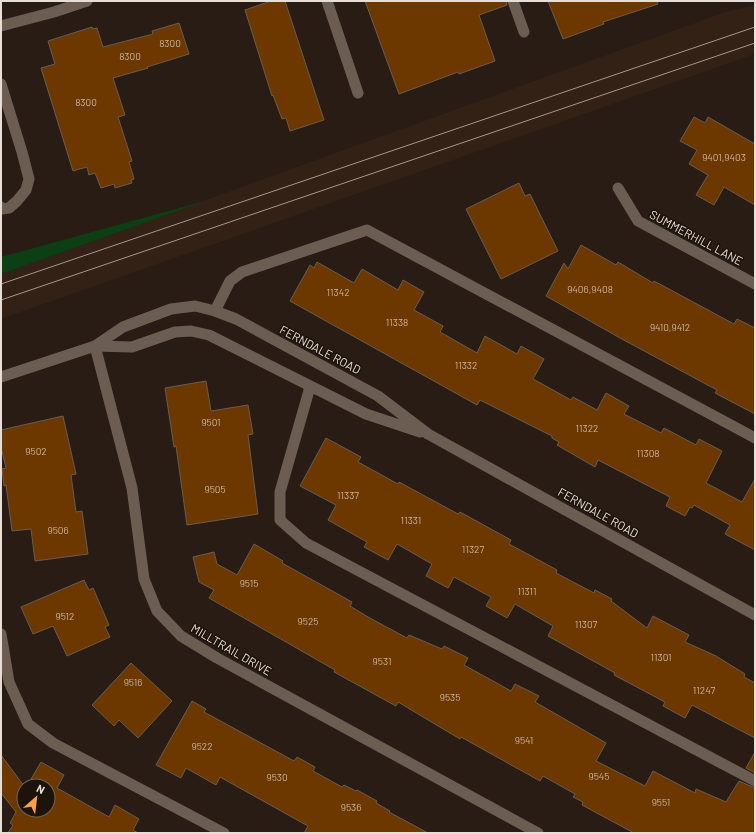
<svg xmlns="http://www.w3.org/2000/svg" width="756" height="834" font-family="Barlow,sans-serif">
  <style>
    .built { fill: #322114 }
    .green { fill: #0c4014 }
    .building { fill: #6d3800; stroke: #6a5c51 }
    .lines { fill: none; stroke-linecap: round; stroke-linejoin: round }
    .service { stroke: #6b5d52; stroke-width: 11 }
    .minor { stroke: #6b5d52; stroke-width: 11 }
    .tertiary { stroke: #6b5d52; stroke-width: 11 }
    .tram { stroke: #a29791; stroke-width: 1 }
    .labels { text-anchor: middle; stroke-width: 3; stroke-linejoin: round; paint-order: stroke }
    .number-label { font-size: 10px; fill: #c8b4a2 }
    .street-label { font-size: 12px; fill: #e7ded8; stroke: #1e130b }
  </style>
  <rect width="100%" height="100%" fill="#281c14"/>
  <path class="built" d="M 755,5 L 755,54 L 1,319 L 1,274 L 728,11 Z"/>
  <path class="green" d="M 205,201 L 1,274 L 1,257 Z"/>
  <path class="building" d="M 271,1 L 285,1 L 324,120 L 290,131 L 286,118 L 282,119 L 273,95 L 272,96 L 245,10 Z
    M 365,1 L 506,1 L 507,5 L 479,15 L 495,61 L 459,74 L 458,72 L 399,94 Z
    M 548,1 L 657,1 L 658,4 L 603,22 L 604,24 L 563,39 Z
    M 179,23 L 189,54 L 147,67 L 148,68 L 113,78 L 125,115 L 118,117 L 132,161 L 129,162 L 134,179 L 131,180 L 132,183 L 115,188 L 114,184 L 101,188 L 95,173 L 89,175 L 87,167 L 73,171 L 41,68 L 55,64 L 48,41 L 92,27 L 93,29 L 97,28 L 103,47 L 153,34 L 152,31 Z
    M 694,117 L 705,123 L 708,117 L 755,144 L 755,205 L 724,187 L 714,205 L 696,195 L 708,175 L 689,164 L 697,150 L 680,141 Z
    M 519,183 L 525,196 L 530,194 L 558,251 L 501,279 L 466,209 Z
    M 581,245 L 616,265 L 618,262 L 653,283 L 654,281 L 734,324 L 737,319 L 755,328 L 755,414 L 715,393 L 717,390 L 620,338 L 546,296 L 564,263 L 568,269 Z
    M 317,262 L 354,283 L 362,269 L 398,290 L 403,280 L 424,292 L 414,310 L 443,326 L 440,332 L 477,353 L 485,336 L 517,354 L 521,346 L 544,359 L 533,379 L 571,400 L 573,397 L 597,410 L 606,393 L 629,406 L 624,414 L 661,433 L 664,428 L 696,445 L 699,439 L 722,451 L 706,483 L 742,502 L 755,479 L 755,550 L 725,534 L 730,525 L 694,505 L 692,508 L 690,507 L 685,516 L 666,506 L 670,497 L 598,460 L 595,467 L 557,445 L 559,442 L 552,438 L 552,436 L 480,400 L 477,405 L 290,301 L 310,265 L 314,268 Z
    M 206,381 L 211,411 L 248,405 L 253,434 L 248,435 L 258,514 L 187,525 L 176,446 L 174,447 L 165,388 Z
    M 63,416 L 76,474 L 71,475 L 76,512 L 82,511 L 88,554 L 35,561 L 31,529 L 12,531 L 6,485 L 4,486 L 2,469 L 6,468 L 1,447 L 1,430 Z
    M 326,438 L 361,457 L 358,462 L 398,484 L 399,482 L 458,514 L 460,512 L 511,540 L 509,544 L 557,570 L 556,573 L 594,593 L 595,590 L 612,599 L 611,601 L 647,628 L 653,616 L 689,635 L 685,642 L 716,656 L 745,674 L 744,677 L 755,683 L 755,738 L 692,705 L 685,718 L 663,706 L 665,702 L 614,675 L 615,673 L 548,636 L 553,626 L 515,604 L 507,618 L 486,606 L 491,597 L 454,577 L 448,588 L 426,576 L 432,564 L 397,544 L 388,560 L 364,547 L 367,542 L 328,520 L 336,505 L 300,486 Z
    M 254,544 L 283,561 L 282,563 L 352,602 L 350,606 L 368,617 L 407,638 L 409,635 L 442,649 L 444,646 L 468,658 L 464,665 L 511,691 L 515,684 L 539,696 L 535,702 L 606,743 L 596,761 L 645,786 L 653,771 L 695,793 L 696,789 L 726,802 L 739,781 L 755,788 L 755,833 L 634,833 L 582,805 L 583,802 L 573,797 L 575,794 L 543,776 L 540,781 L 461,737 L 460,739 L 398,702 L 396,706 L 334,672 L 335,670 L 209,598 L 214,590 L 199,582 L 193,557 L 214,552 L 217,564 L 237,575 Z
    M 84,580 L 89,590 L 93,588 L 109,625 L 105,627 L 110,637 L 67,656 L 53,626 L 33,634 L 21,607 Z
    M 131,663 L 172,701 L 138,738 L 119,720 L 114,726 L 92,705 Z
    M 192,701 L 206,709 L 204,712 L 294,761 L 297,757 L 315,767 L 313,771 L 342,787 L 344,785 L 356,791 L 357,790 L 377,801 L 376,803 L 390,811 L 389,812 L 428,833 L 304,833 L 308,826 L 220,777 L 216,785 L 186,768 L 181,778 L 156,765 Z
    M 755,752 L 755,773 L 746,768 Z
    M 1,755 L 24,786 L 24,810 L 48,810 L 48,786 L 27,786 L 41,762 L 64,775 L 57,788 L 109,817 L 115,805 L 139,819 L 133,830 L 138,833 L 8,833 L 13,825 L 10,823 L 16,812 L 1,793 Z"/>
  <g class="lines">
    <path class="service" d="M 327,1 L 358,93
      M 513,1 L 524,32
      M 1,26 L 54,12 L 87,1
      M 1,84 L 22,152 L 29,179 L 26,190 L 17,201 L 9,208 L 2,209 L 1,207
      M 215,311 L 230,281 L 242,272 L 367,230 L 755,438
      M 310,387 L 280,492 L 280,520 L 306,543 L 755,781
      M 1,634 L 9,682 L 28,724 L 53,743 L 224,833"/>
    <path class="minor" d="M 618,188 L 638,221 L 755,284
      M 95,346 L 132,488 L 144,579 L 157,611 L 181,636 L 217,658 L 538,833"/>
    <path class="tertiary" d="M 95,346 L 132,347 L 175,332 L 191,331 L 209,335 L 366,414 L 420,432
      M 1,377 L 95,346 L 123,327 L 171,309 L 195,306 L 215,311 L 236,319 L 378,396 L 428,434 L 755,615"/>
    <path class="tram" d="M 1,284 L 755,27
      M 1,300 L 755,43"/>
  </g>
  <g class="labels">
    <g class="number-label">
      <text x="170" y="47">8300</text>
      <text x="130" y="60">8300</text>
      <text x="86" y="106">8300</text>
      <text x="724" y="161">9401,9403</text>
      <text x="590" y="293">9406,9408</text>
      <text x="338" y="296">11342</text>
      <text x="397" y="326">11338</text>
      <text x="670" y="331">9410,9412</text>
      <text x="466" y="369">11332</text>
      <text x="211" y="426">9501</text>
      <text x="587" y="432">11322</text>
      <text x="36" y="455">9502</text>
      <text x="648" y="457">11308</text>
      <text x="215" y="493">9505</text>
      <text x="348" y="499">11337</text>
      <text x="411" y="524">11331</text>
      <text x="58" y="534">9506</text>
      <text x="473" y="553">11327</text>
      <text x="249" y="587">9515</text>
      <text x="527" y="595">11311</text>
      <text x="65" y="620">9512</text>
      <text x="308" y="625">9525</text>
      <text x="586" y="628">11307</text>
      <text x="661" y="661">11301</text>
      <text x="382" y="665">9531</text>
      <text x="133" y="686">9516</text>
      <text x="704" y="694">11247</text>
      <text x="450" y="701">9535</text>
      <text x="524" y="744">9541</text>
      <text x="202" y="750">9522</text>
      <text x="599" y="780">9545</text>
      <text x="277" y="781">9530</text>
      <text x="661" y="806">9551</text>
      <text x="351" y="811">9536</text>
    </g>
    <g class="street-label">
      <text transform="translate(696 238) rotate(28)" y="4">SUMMERHILL LANE</text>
      <text transform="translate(320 350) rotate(28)" y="4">FERNDALE ROAD</text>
      <text transform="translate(598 513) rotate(29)" y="4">FERNDALE ROAD</text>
      <text transform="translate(231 650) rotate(30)" y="4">MILLTRAIL DRIVE</text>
    </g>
  </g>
  <rect width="756" height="834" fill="none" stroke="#e7ded8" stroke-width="4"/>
  <g transform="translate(36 798) rotate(28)"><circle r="19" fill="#1e130b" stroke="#6e645d"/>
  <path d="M0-3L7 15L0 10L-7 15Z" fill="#f7a148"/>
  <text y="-6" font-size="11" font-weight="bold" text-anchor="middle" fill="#e7ded8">N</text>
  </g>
</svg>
